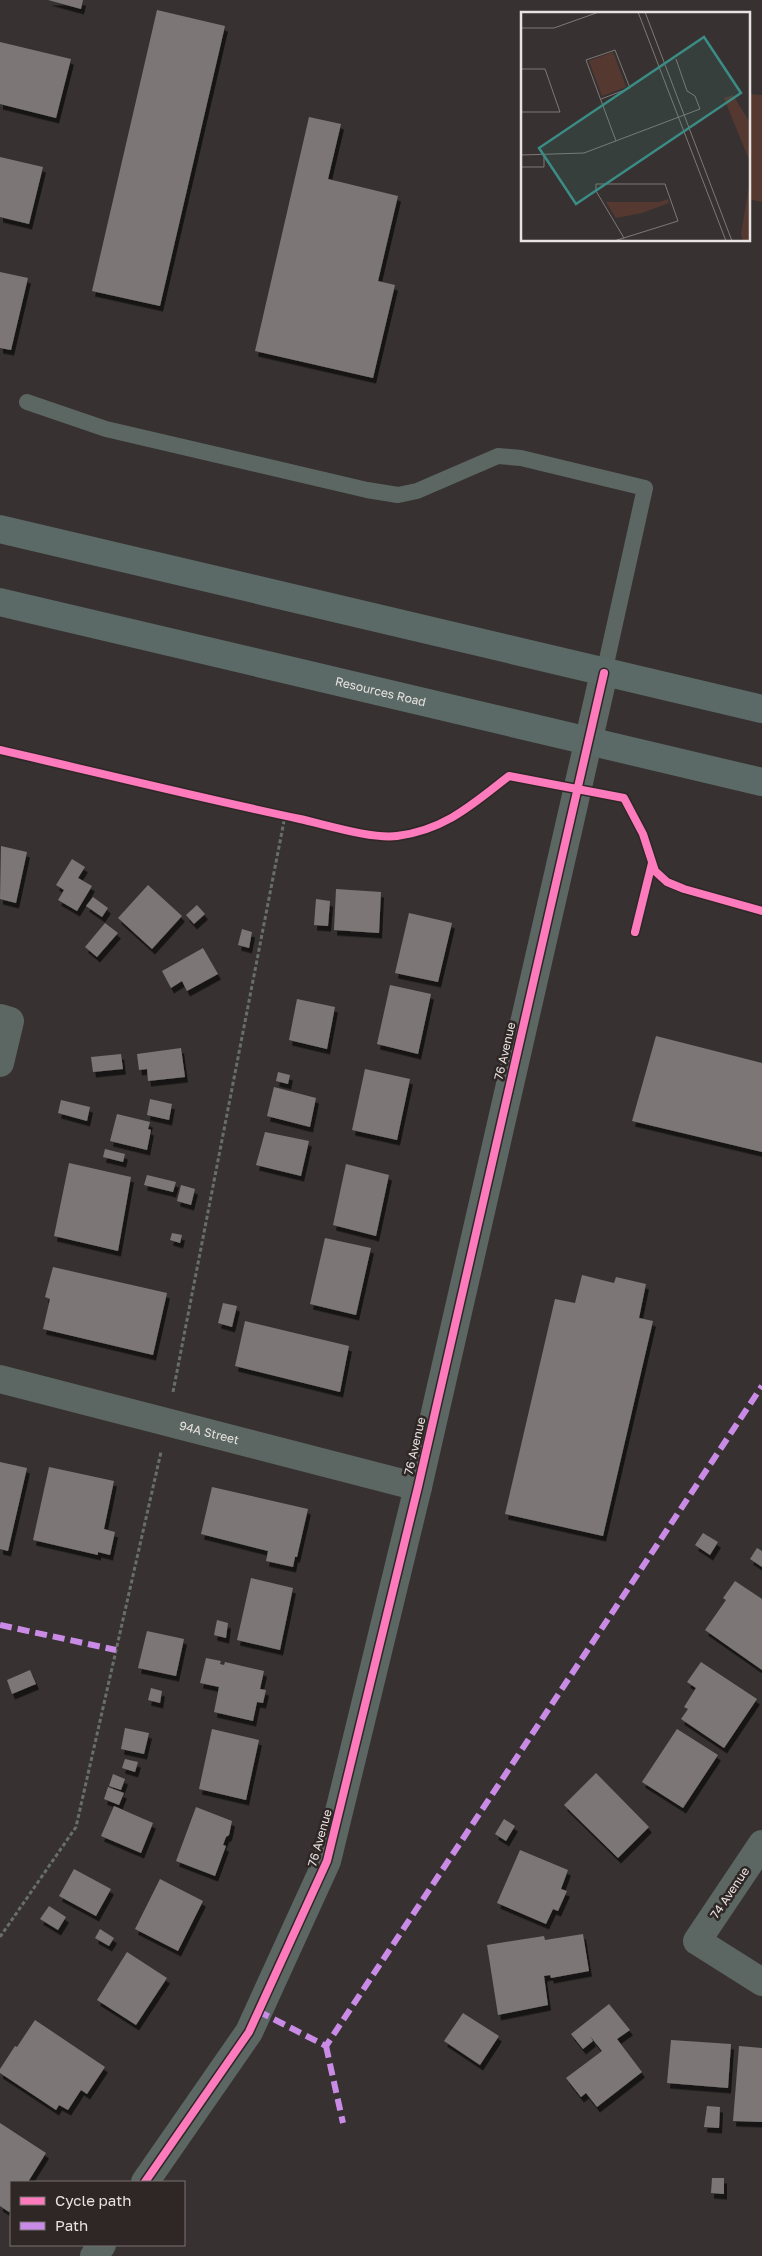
<svg xmlns="http://www.w3.org/2000/svg" width="762" height="2256" font-family="'Golos Text',sans-serif">
  <style>
    .green { fill: #553931 }
    .building { fill: #7c7776; filter: url(#shadow) }
    .lines { fill: none; stroke-linecap: round; stroke-linejoin: round }
    .path { stroke: #676e6b; stroke-width: 3; stroke-dasharray: 4 2.5; stroke-linecap: butt }
    .service { stroke: #5c6763; stroke-width: 16 }
    .minor { stroke: #5c6763; stroke-width: 28 }
    .tertiary { stroke: #5c6763; stroke-width: 28 }
    .secondary { stroke: #5b6a66; stroke-width: 28 }
    .quiet { stroke: #ca8be6; stroke-width: 6; stroke-dasharray: 12 6; stroke-linecap: butt }
    .cycleway-casing { stroke: #2f2725; stroke-width: 11 }
    .cycleway { stroke: #fd7abc; stroke-width: 8 }
    .labels { text-anchor: middle; stroke-width: 5; stroke-linejoin: round; paint-order: stroke }
    .street-label { font-size: 12px; fill: #e8e3e1; stroke: #2f2725 }
    .inset-road { fill: none; stroke: #7e7977; stroke-width: 1 }
    .view { fill: #3a8c85; fill-opacity: 0.15; stroke: #3a8c85; stroke-width: 2.5 }
    .inset-edge { fill: none; stroke: #e8e3e1; stroke-width: 2.5 }
  </style>
  <defs>
    <filter id="shadow"><feDropShadow dx="3" dy="5.5" stdDeviation="0" flood-color="#0009"/></filter>
  </defs>
  <rect width="100%" height="100%" fill="#373231"/>
  <path class="green" d="M 748,94 L 762,95 L 762,202 L 748,199 Z"/>
  <path class="building" d="M 48,0 L 83,0 L 81,9 Z
    M 157,10 L 225,26 L 160,306 L 92,291 Z
    M 0,42 L 71,59 L 56,118 L 0,104 Z
    M 309,117 L 341,124 L 328,179 L 398,196 L 378,281 L 395,285 L 373,378 L 255,351 Z
    M 0,157 L 43,167 L 29,224 L 0,217 Z
    M 0,272 L 28,278 L 11,350 L 0,348 Z
    M 1,846 L 27,852 L 16,903 L 0,899 Z
    M 72,859 L 85,867 L 78,878 L 92,886 L 77,911 L 58,900 L 64,890 L 56,885 Z
    M 148,885 L 182,916 L 152,949 L 118,918 Z
    M 336,889 L 381,892 L 379,933 L 334,930 Z
    M 93,897 L 108,908 L 102,917 L 86,906 Z
    M 316,899 L 330,901 L 328,926 L 314,925 Z
    M 197,905 L 205,914 L 194,924 L 186,915 Z
    M 409,913 L 452,923 L 438,982 L 395,973 Z
    M 105,923 L 118,933 L 97,957 L 85,947 Z
    M 242,929 L 252,932 L 249,948 L 238,945 Z
    M 203,948 L 218,974 L 187,991 L 182,981 L 171,988 L 162,971 Z
    M 390,985 L 431,994 L 418,1054 L 377,1044 Z
    M 297,999 L 335,1007 L 327,1049 L 289,1040 Z
    M 656,1036 L 762,1063 L 762,1152 L 632,1121 Z
    M 181,1048 L 185,1077 L 148,1081 L 147,1069 L 139,1070 L 137,1054 Z
    M 121,1054 L 123,1069 L 93,1072 L 91,1057 Z
    M 365,1069 L 410,1079 L 397,1140 L 352,1130 Z
    M 278,1072 L 290,1075 L 288,1084 L 276,1081 Z
    M 274,1087 L 316,1098 L 310,1127 L 267,1116 Z
    M 150,1099 L 172,1104 L 169,1120 L 147,1115 Z
    M 61,1100 L 90,1107 L 87,1121 L 58,1113 Z
    M 117,1114 L 150,1122 L 148,1129 L 151,1130 L 147,1150 L 110,1141 Z
    M 265,1132 L 309,1141 L 301,1176 L 256,1165 Z
    M 105,1149 L 125,1154 L 123,1162 L 103,1157 Z
    M 69,1163 L 131,1177 L 118,1251 L 54,1236 Z
    M 346,1164 L 389,1175 L 376,1236 L 333,1225 Z
    M 147,1175 L 176,1182 L 173,1192 L 144,1185 Z
    M 181,1185 L 195,1189 L 191,1205 L 177,1201 Z
    M 172,1233 L 182,1235 L 180,1243 L 170,1240 Z
    M 325,1238 L 371,1248 L 356,1315 L 310,1304 Z
    M 53,1267 L 167,1293 L 153,1355 L 43,1329 L 50,1299 L 45,1297 Z
    M 582,1275 L 614,1283 L 616,1277 L 646,1284 L 639,1318 L 653,1321 L 603,1536 L 505,1514 L 555,1299 L 575,1303 Z
    M 223,1303 L 237,1306 L 232,1327 L 218,1323 Z
    M 245,1321 L 349,1346 L 340,1392 L 235,1366 Z
    M 0,1462 L 27,1468 L 8,1551 L 0,1549 Z
    M 49,1467 L 114,1481 L 104,1529 L 115,1532 L 110,1555 L 98,1552 L 98,1555 L 33,1540 Z
    M 212,1487 L 308,1509 L 297,1557 L 295,1557 L 293,1567 L 266,1561 L 268,1551 L 201,1534 Z
    M 703,1533 L 718,1542 L 710,1555 L 695,1545 Z
    M 757,1548 L 762,1551 L 762,1567 L 750,1559 Z
    M 251,1578 L 293,1588 L 280,1650 L 237,1640 Z
    M 735,1581 L 762,1599 L 762,1670 L 705,1630 L 726,1600 L 723,1598 Z
    M 217,1620 L 228,1623 L 226,1638 L 214,1635 Z
    M 147,1631 L 184,1639 L 176,1676 L 138,1668 Z
    M 206,1658 L 221,1661 L 220,1664 L 224,1665 L 225,1662 L 264,1671 L 260,1689 L 266,1690 L 263,1703 L 257,1702 L 253,1721 L 214,1712 L 219,1687 L 200,1683 Z
    M 701,1662 L 757,1699 L 724,1748 L 681,1719 L 688,1709 L 684,1707 L 696,1688 L 687,1682 Z
    M 30,1670 L 36,1684 L 12,1694 L 7,1680 Z
    M 151,1688 L 162,1691 L 160,1703 L 148,1700 Z
    M 125,1728 L 149,1733 L 144,1754 L 121,1749 Z
    M 212,1729 L 259,1740 L 246,1800 L 199,1789 Z
    M 677,1729 L 718,1755 L 683,1808 L 642,1782 Z
    M 125,1759 L 138,1762 L 135,1772 L 122,1768 Z
    M 596,1773 L 649,1827 L 618,1858 L 564,1805 Z
    M 113,1774 L 125,1779 L 121,1790 L 109,1786 Z
    M 108,1787 L 124,1793 L 119,1805 L 104,1799 Z
    M 114,1806 L 153,1823 L 141,1853 L 101,1836 Z
    M 196,1807 L 232,1821 L 229,1835 L 226,1837 L 223,1845 L 226,1846 L 215,1876 L 176,1861 Z
    M 504,1819 L 515,1826 L 506,1841 L 495,1834 Z
    M 520,1850 L 568,1870 L 561,1889 L 567,1891 L 558,1911 L 553,1909 L 546,1924 L 497,1903 Z
    M 74,1869 L 111,1889 L 96,1916 L 59,1896 Z
    M 160,1879 L 203,1901 L 178,1951 L 135,1929 Z
    M 49,1906 L 66,1917 L 58,1930 L 40,1919 Z
    M 100,1929 L 114,1938 L 109,1946 L 95,1938 Z
    M 583,1934 L 589,1971 L 551,1978 L 550,1975 L 544,1976 L 548,2005 L 498,2015 L 487,1945 L 544,1936 L 545,1940 Z
    M 127,1952 L 167,1978 L 136,2025 L 97,2000 Z
    M 609,2004 L 630,2030 L 617,2039 L 642,2072 L 597,2107 L 586,2093 L 581,2097 L 566,2078 L 602,2051 L 590,2036 L 593,2041 L 583,2049 L 571,2034 Z
    M 463,2013 L 499,2036 L 480,2065 L 444,2041 Z
    M 35,2020 L 105,2067 L 87,2094 L 81,2090 L 68,2110 L 59,2105 L 56,2110 L 0,2073 L 0,2069 L 15,2046 L 17,2047 Z
    M 671,2040 L 731,2044 L 728,2088 L 667,2083 Z
    M 739,2046 L 762,2048 L 762,2122 L 733,2121 Z
    M 707,2106 L 720,2107 L 719,2128 L 704,2127 Z
    M 0,2123 L 46,2153 L 28,2182 L 11,2182 L 11,2208 L 9,2212 L 0,2206 Z
    M 712,2178 L 724,2178 L 724,2194 L 711,2193 Z"/>
  <g class="lines">
    <path class="path" d="M 173,1392 L 285,816
      M 0,1937 L 76,1827 L 161,1452"/>
    <path class="service" d="M 27,402 L 106,429 L 367,490 L 398,495 L 417,491 L 498,456 L 521,458 L 645,488 L 604,673"/>
    <g class="minor">
      <path d="M 0,1018 L 10,1021 L 0,1063"/>
      <path id="s1" d="M 0,1379 L 418,1487"/>
      <path d="M 762,1844 L 697,1941 L 762,1982"/>
    </g>
    <path class="tertiary" d="M 145,2182 L 249,2032 L 327,1861 L 418,1487 L 604,673
      M 94,2256 L 102,2245"/>
    <g class="secondary">
      <path d="M 0,529 L 762,709"/>
      <path id="s2" d="M 0,602 L 762,782"/>
    </g>
    <path class="quiet" d="M 0,1625 L 116,1650
      M 258,2011 L 326,2046 L 762,1386
      M 326,2046 L 343,2123"/>
    <defs>
      <path id="cycleway" d="M 0,750 C 100,773 200,798 300,819 C 327,825 371,839 397,836 C 445,830 473,804 509,776 L 624,798 L 643,834 L 655,871 L 667,882 L 684,889 L 762,911
        M 635,932 L 652,863
        M 145,2182 L 249,2032 L 327,1861 L 418,1487 L 604,673"/>
    </defs>
    <use href="#cycleway" class="cycleway-casing"/>
    <use href="#cycleway" class="cycleway"/>
  </g>
  <g class="labels">
    <g class="street-label">
      <text dy="4" stroke="none"><textPath href="#s2" startOffset="391">Resources Road</textPath></text>
      <text transform="translate(505 1051) rotate(-77)" y="4">76 Avenue</text>
      <text dy="4" stroke="none"><textPath href="#s1" startOffset="216">94A Street</textPath></text>
      <text transform="translate(415 1446) rotate(-77)" y="4">76 Avenue</text>
      <text transform="translate(320 1838) rotate(-74)" y="4">76 Avenue</text>
      <text transform="translate(730 1893) rotate(-56)" y="4">74 Avenue</text>
    </g>
  </g>
  <g transform="translate(521 12)">
    <rect width="229" height="229" fill="#373231"/>
    <path d="M 92,40 L 105,75 L 81,84 L 68,49 ZM 212,83 L 229,111 L 229,150 L 203,86 ZM 229,169 L 229,229 L 222,229 L 220,222 ZM 147,187 L 148,191 L 121,201 L 95,206 L 85,190 L 138,190 Z" fill="#553931"/>
    <path class="inset-road" d="M 117,0 L 205,229M 124,0 L 211,229M 0,16 L 33,16 L 78,0M 0,57 L 24,57 L 39,100 L 0,100M 80,87 L 109,76 L 94,38 L 65,48 L 95,129M 0,143 L 63,141 L 179,97 L 174,84 L 166,79 L 155,47M 0,155 L 23,155 L 23,143M 93,229 L 157,209 L 144,172 L 75,172 L 75,179 L 103,226"/>
    <path class="view" d="M 183,25 L 220,81 L 55,192 L 18,136 Z"/>
    <rect width="229" height="229" class="inset-edge"/>
  </g>
  <rect x="10" y="2181" width="175" height="65" fill="#2f2725" stroke="#797270"/>
  <rect x="20" y="2197" width="25" height="8" fill="#fd7abc" stroke="#797270"/>
  <text x="55" y="2206" font-size="15" fill="#e8e3e1">Cycle path</text>
  <rect x="20" y="2222" width="25" height="8" fill="#ca8be6" stroke="#797270"/>
  <text x="55" y="2231" font-size="15" fill="#e8e3e1">Path</text>
</svg>
